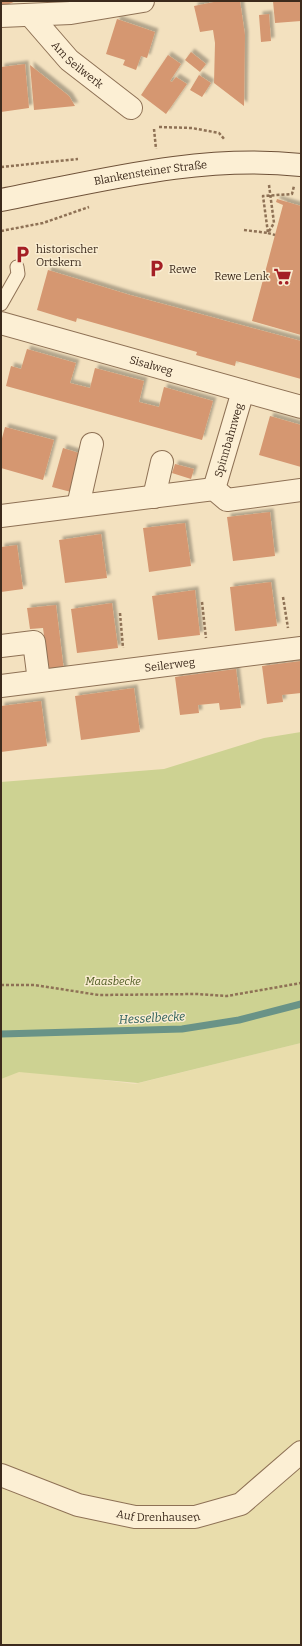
<svg xmlns="http://www.w3.org/2000/svg" width="302" height="1646" font-family="Bitter,serif">
  <style>
    .farmland { fill: #e9ddac }
    .green { fill: #cdd292 }
    .lines { fill: none; stroke-linecap: round; stroke-linejoin: round }
    .stream { stroke: #699387; stroke-width: 7 }
    .building { fill: #d59771; filter: url(#shadow) }
    .service-casing { stroke: #8e7155; stroke-width: 15 }
    .minor-casing { stroke: #8e7155; stroke-width: 24 }
    .secondary-casing { stroke: #6f5239; stroke-width: 24 }
    .path { stroke: #8e7155; stroke-width: 2.5; stroke-dasharray: 3 2; stroke-linecap: butt }
    .service { stroke: #fcefd4; stroke-width: 13 }
    .minor { stroke: #fcefd4; stroke-width: 22 }
    .secondary { stroke: #fcefd4; stroke-width: 22 }
    .labels { text-anchor: middle; stroke-width: 3; stroke-linejoin: round; paint-order: stroke }
    .street-label { font-size: 11px; fill: #3c2a1c; stroke: #f9ecd0 }
    .poi-label { font-size: 11px; fill: #3c2a1c; stroke: #f9ecd0; text-anchor: start }
    .park-label { font-size: 11px; font-style: italic; fill: #4e5a20; stroke: #f9ecd0 }
    .water-label { font-size: 12px; font-style: italic; fill: #295d58; stroke: #f9ecd0 }
  </style>
  <defs>
    <filter id="shadow"><feDropShadow dx="3.5" dy="-3.5" stdDeviation="1" flood-color="#0004"/></filter>
  </defs>
  <rect width="100%" height="100%" fill="#f3e1bf"/>
  <path class="farmland" d="M 301,1043 L 301,1446 L 239,1497 L 193,1511 L 133,1511 L 80,1498 L 1,1468 L 1,1076 L 15,1069 L 135,1084 Z
    M 301,1458 L 301,1645 L 1,1645 L 1,1481 L 204,1525 Z"/>
  <path class="green" d="M 301,732 L 301,1043 L 138,1083 L 19,1072 L 1,1079 L 1,782 L 164,769 L 264,738 Z"/>
  <g class="lines">
    <path class="stream" d="M 1,1034 L 182,1029 L 239,1020 L 301,1004"/>
  </g>
  <path class="building" d="M 1,1 L 16,1 L 2,7 Z
    M 219,1 L 240,1 L 245,35 L 244,106 L 214,83 L 215,43 L 213,30 L 200,32 L 194,6 Z
    M 273,1 L 301,1 L 301,21 L 275,23 Z
    M 269,14 L 271,41 L 261,42 L 259,15 Z
    M 117,19 L 155,32 L 147,58 L 141,56 L 136,70 L 123,65 L 125,60 L 106,54 Z
    M 191,52 L 206,64 L 200,72 L 185,60 Z
    M 168,55 L 181,64 L 170,81 L 172,82 L 176,77 L 187,84 L 166,114 L 141,95 Z
    M 25,64 L 29,108 L 1,112 L 1,67 Z
    M 30,65 L 69,96 L 75,106 L 34,110 Z
    M 199,75 L 211,83 L 202,97 L 190,90 Z
    M 277,199 L 301,206 L 301,335 L 252,321 L 283,205 L 276,202 Z
    M 48,270 L 130,295 L 301,341 L 301,379 L 236,361 L 235,366 L 196,355 L 197,352 L 77,318 L 76,322 L 37,310 Z
    M 27,349 L 76,363 L 70,383 L 90,388 L 95,368 L 144,381 L 139,402 L 159,407 L 164,387 L 213,401 L 202,440 L 6,386 L 11,366 L 21,369 Z
    M 270,416 L 301,425 L 301,467 L 259,455 Z
    M 5,427 L 54,440 L 43,480 L 1,468 L 1,442 Z
    M 63,448 L 82,454 L 71,492 L 52,487 Z
    M 175,464 L 194,469 L 191,479 L 172,473 Z
    M 270,512 L 275,556 L 233,561 L 227,517 Z
    M 185,523 L 191,566 L 149,572 L 143,528 Z
    M 101,534 L 107,578 L 65,583 L 59,540 Z
    M 17,545 L 23,589 L 1,592 L 1,547 Z
    M 271,582 L 277,626 L 235,631 L 230,587 Z
    M 195,590 L 200,635 L 158,640 L 152,596 Z
    M 112,603 L 118,648 L 77,653 L 71,609 Z
    M 56,605 L 64,671 L 49,673 L 43,628 L 30,629 L 27,608 Z
    M 301,661 L 301,693 L 282,695 L 283,702 L 267,704 L 262,666 Z
    M 236,669 L 241,708 L 220,710 L 219,703 L 198,705 L 199,713 L 180,715 L 175,677 Z
    M 134,688 L 140,732 L 81,740 L 75,696 Z
    M 41,701 L 47,746 L 1,752 L 1,706 Z"/>
  <g class="lines">
    <defs>
      <path id="service" d="M 1,304 L 18,274 L 17,267"/>
      <g id="minor">
        <path id="s1" d="M 30,15 L 69,60 L 131,108"/>
        <path d="M 1,16 L 71,13 L 143,1"/>
        <path id="s2" d="M 1,323 L 301,407"/>
        <path id="s3" d="M 214,489 L 243,391"/>
        <path d="M 154,497 L 162,462"/>
        <path d="M 78,506 L 92,444"/>
        <path d="M 1,516 L 214,489 L 227,500 L 301,490"/>
        <path d="M 1,646 L 34,642 L 39,681"/>
        <path id="s4" d="M 1,686 L 301,648"/>
        <path id="s5" d="M 1,1475 L 78,1505 L 135,1517 L 195,1517 L 241,1504 L 301,1452"/>
      </g>
      <g id="secondary">
        <path id="s6" d="M 1,200 C 99,181 200,154 301,165"/>
      </g>
    </defs>
    <use href="#service" class="service-casing"/>
    <use href="#minor" class="minor-casing"/>
    <use href="#secondary" class="secondary-casing"/>
    <path class="path" d="M 159,127 L 192,128 L 219,133 L 225,140
      M 154,129 L 156,149
      M 1,167 L 78,159
      M 269,185 L 274,223 L 268,233 L 275,235
      M 244,230 L 268,233 L 263,196 L 292,194 L 294,186
      M 1,231 L 43,223 L 89,207
      M 283,597 L 288,628
      M 202,602 L 206,638
      M 120,613 L 123,648
      M 1,985 L 34,985 L 99,995 L 197,994 L 227,996 L 301,983"/>
    <use href="#service" class="service"/>
    <use href="#minor" class="minor"/>
    <use href="#secondary" class="secondary"/>
  </g>
  <defs>
    <symbol id="parking-bare" viewBox="-9 -9 18 18"><path d="M-3.5-5.5H1a3.5 3.5 0 0 1 0 7H-1V5.5H-3.5ZM-1-3.4V-.6H.8a1.4 1.4 0 0 0 0-2.8Z" fill="#a41f25" stroke="#f9ecd0" stroke-width="2.5" paint-order="stroke"/></symbol>
    <symbol id="supermarket-bare" viewBox="-9 -9 18 18"><path d="M-6-5.5h2.5l.6 2H6L4.5 2H-2.5L-4.4-4H-6ZM-1.5 3.2a1.3 1.3 0 1 0 .1 0ZM3 3.2a1.3 1.3 0 1 0 .1 0Z" fill="#a41f25" stroke="#f9ecd0" stroke-width="2.5" paint-order="stroke"/></symbol>
  </defs>
  <g fill-rule="evenodd">
    <use href="#parking-bare" x="10" y="242" width="25" height="25"/>
    <use href="#parking-bare" x="144" y="256" width="25" height="25"/>
    <use href="#supermarket-bare" x="270" y="264" width="25" height="25"/>
  </g>
  <g class="labels">
    <g class="street-label">
      <text dy="4" stroke="none"><textPath href="#s1" startOffset="69">Am Seilwerk</textPath></text>
      <text dy="4" stroke="none"><textPath href="#s6" startOffset="152">Blankensteiner Straße</textPath></text>
      <text dy="4" stroke="none"><textPath href="#s2" startOffset="156">Sisalweg</textPath></text>
      <text dy="4" stroke="none"><textPath href="#s3" startOffset="51">Spinnbahnweg</textPath></text>
      <text dy="4" stroke="none"><textPath href="#s4" startOffset="170">Seilerweg</textPath></text>
      <text dy="4" stroke="none"><textPath href="#s5" startOffset="164">Auf Drenhausen</textPath></text>
    </g>
    <g class="poi-label">
      <text x="36" y="253">historischer<tspan x="36" dy="13">Ortskern</tspan></text>
      <text x="169" y="273">Rewe</text>
      <text x="269" y="280" text-anchor="end">Rewe Lenk</text>
    </g>
    <g class="park-label">
      <text x="113" y="985">Maasbecke</text>
    </g>
    <g class="water-label">
      <text transform="translate(152 1018) rotate(-3)" y="4">Hesselbecke</text>
    </g>
  </g>
  <rect width="302" height="1646" fill="none" stroke="#3c2a1c" stroke-width="4"/>
</svg>
